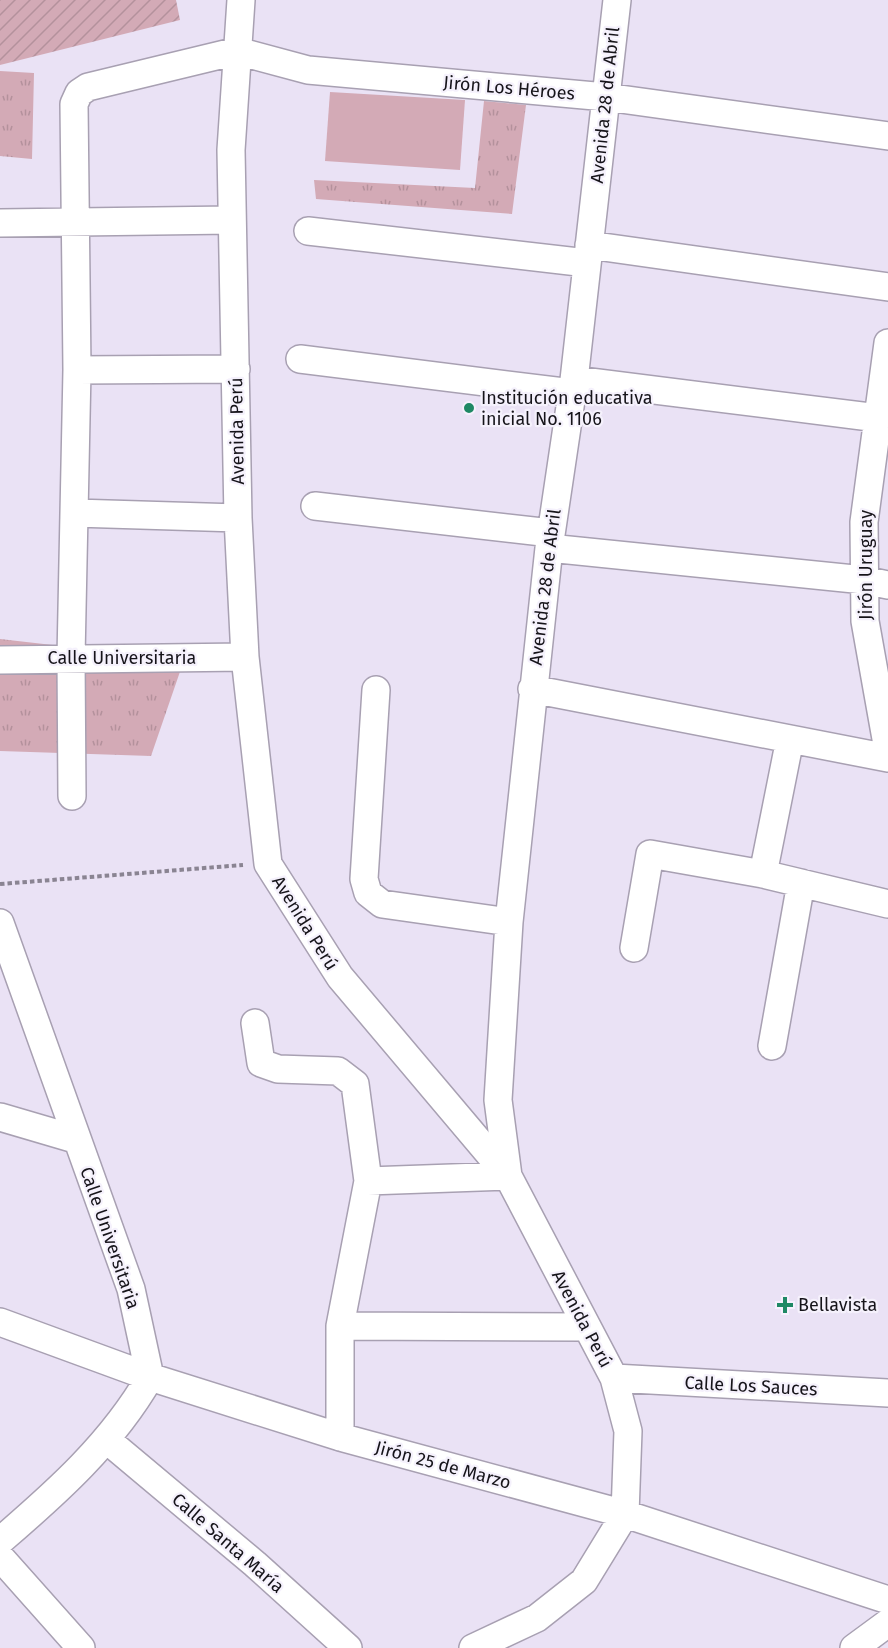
<svg xmlns="http://www.w3.org/2000/svg" width="888" height="1648" font-family="'Fira Sans',sans-serif">
  <style>
    .grass { fill: url(#grass-tufts) }
    .garden { fill: url(#garden-furrows) }
    .pitch { fill: #d3aab6 }
    .lines { fill: none; stroke-linecap: round; stroke-linejoin: round }
    .minor-casing { stroke: #a8a0b2; stroke-width: 30 }
    .path { stroke: #8a8492; stroke-width: 4; stroke-dasharray: 4.5 3; stroke-linecap: butt }
    .minor { stroke: #fff; stroke-width: 27 }
    .poi-dot { fill: #1e8864; stroke: #f5f1fc; stroke-width: 2 }
    .labels { text-anchor: middle; stroke-width: 4.5; stroke-linejoin: round; paint-order: stroke }
    .street-label { font-size: 18px; fill: #16141a; stroke: #f5f1fc }
    .poi-label { font-size: 18px; fill: #16141a; stroke: #f5f1fc; text-anchor: start }
  </style>
  <defs>
    <pattern id="grass-tufts" width="24" height="20" patternUnits="userSpaceOnUse" patternTransform="scale(1.5)"><rect width="24" height="20" fill="#d3aab6"/><path d="M3 7l-1-3M5 7V3M7 7l1-3M15 17l-1-3M17 17v-4M19 17l1-3" fill="none" stroke="#b4919c"/></pattern>
    <pattern id="garden-furrows" width="10" height="10" patternUnits="userSpaceOnUse" patternTransform="scale(1.5)"><rect width="10" height="10" fill="#d3aab6"/><path d="M-1 1l2-2M0 10L10 0M9 11l2-2" fill="none" stroke="#b4919c"/></pattern>
  </defs>
  <rect width="100%" height="100%" fill="#eae2f5"/>
  <path class="grass" d="M 0,71 L 34,73 L 32,159 L 0,156 Z
    M 484,101 L 526,105 L 512,214 L 316,199 L 314,180 L 475,188 Z
    M 0,639 L 184,660 L 151,756 L 0,751 Z"/>
  <path class="garden" d="M 0,0 L 176,0 L 180,20 L 0,65 Z"/>
  <path class="pitch" d="M 330,92 L 465,100 L 460,170 L 325,161 Z"/>
  <g class="lines">
    <defs>
      <path id="minor" d="M 241,0 L 231,150 L 238,518 L 245,657 L 268,864 L 340,977 L 508,1176 L 614,1378 L 628,1431 L 625,1514 L 584,1581 L 537,1618 L 473,1648
        M 0,223 L 232,220
        M 308,231 L 587,263
        M 589,245 L 888,287
        M 888,343 L 864,522 L 865,621 L 888,750
        M 300,359 L 572,393
        M 77,370 L 236,369
        M 574,380 L 878,418
        M 315,506 L 551,533
        M 75,513 L 238,518
        M 549,548 L 864,580 L 888,585
        M 0,660 L 245,657
        M 532,689 L 888,758
        M 376,690 L 364,879 L 368,893 L 382,904 L 509,922
        M 790,739 L 763,874 L 888,904
        M 72,796 L 71,657 L 77,370 L 74,104 L 79,93 L 88,87 L 237,51 L 308,70 L 606,97 L 888,136
        M 0,923 L 131,1289 L 150,1377 C 112,1443 57,1492 0,1541
        M 634,948 L 650,854 L 763,874
        M 255,1023 L 261,1063 L 278,1069 L 338,1071 L 355,1084 L 368,1181 L 340,1326 L 340,1437
        M 772,1046 L 801,883
        M 0,1117 L 75,1139
        M 508,1176 L 498,1100 L 509,922 L 549,548 L 574,380 L 617,0
        M 368,1181 L 508,1176
        M 0,1322 L 150,1377 L 340,1437 L 625,1514 L 888,1600
        M 340,1326 L 585,1327
        M 614,1378 L 888,1393
        M 107,1440 L 255,1564 L 348,1648
        M 0,1557 L 81,1648
        M 854,1648 L 888,1623"/>
    </defs>
    <use href="#minor" class="minor-casing"/>
    <path class="path" d="M 0,884 L 243,865"/>
    <use href="#minor" class="minor"/>
  </g>
  <g class="poi-dot">
    <circle cx="469" cy="408" r="6"/>
    <path d="M782 1296h6v6h6v6h-6v6h-6v-6h-6v-6h6z"/>
  </g>
  <g class="labels">
    <g class="street-label">
      <text transform="translate(509 88) rotate(5)" y="6">Jirón Los Héroes</text>
      <text transform="translate(605 105) rotate(-84)" y="6">Avenida 28 de Abril</text>
      <text transform="translate(237 431) rotate(-91)" y="6">Avenida Perú</text>
      <text transform="translate(866 565) rotate(-90)" y="6">Jirón Uruguay</text>
      <text transform="translate(545 587) rotate(-83)" y="6">Avenida 28 de Abril</text>
      <text x="122" y="664">Calle Universitaria</text>
      <text transform="translate(305 923) rotate(58)" y="6">Avenida Perú</text>
      <text transform="translate(110 1238) rotate(71)" y="6">Calle Universitaria</text>
      <text transform="translate(582 1319) rotate(62)" y="6">Avenida Perú</text>
      <text transform="translate(751 1386) rotate(3)" y="6">Calle Los Sauces</text>
      <text transform="translate(443 1465) rotate(15)" y="6">Jirón 25 de Marzo</text>
      <text transform="translate(228 1543) rotate(41)" y="6">Calle Santa María</text>
    </g>
    <g class="poi-label">
      <text x="481" y="404">Institución educativa<tspan x="481" dy="21">inicial No. 1106</tspan></text>
      <text x="798" y="1311">Bellavista</text>
    </g>
  </g>
</svg>
